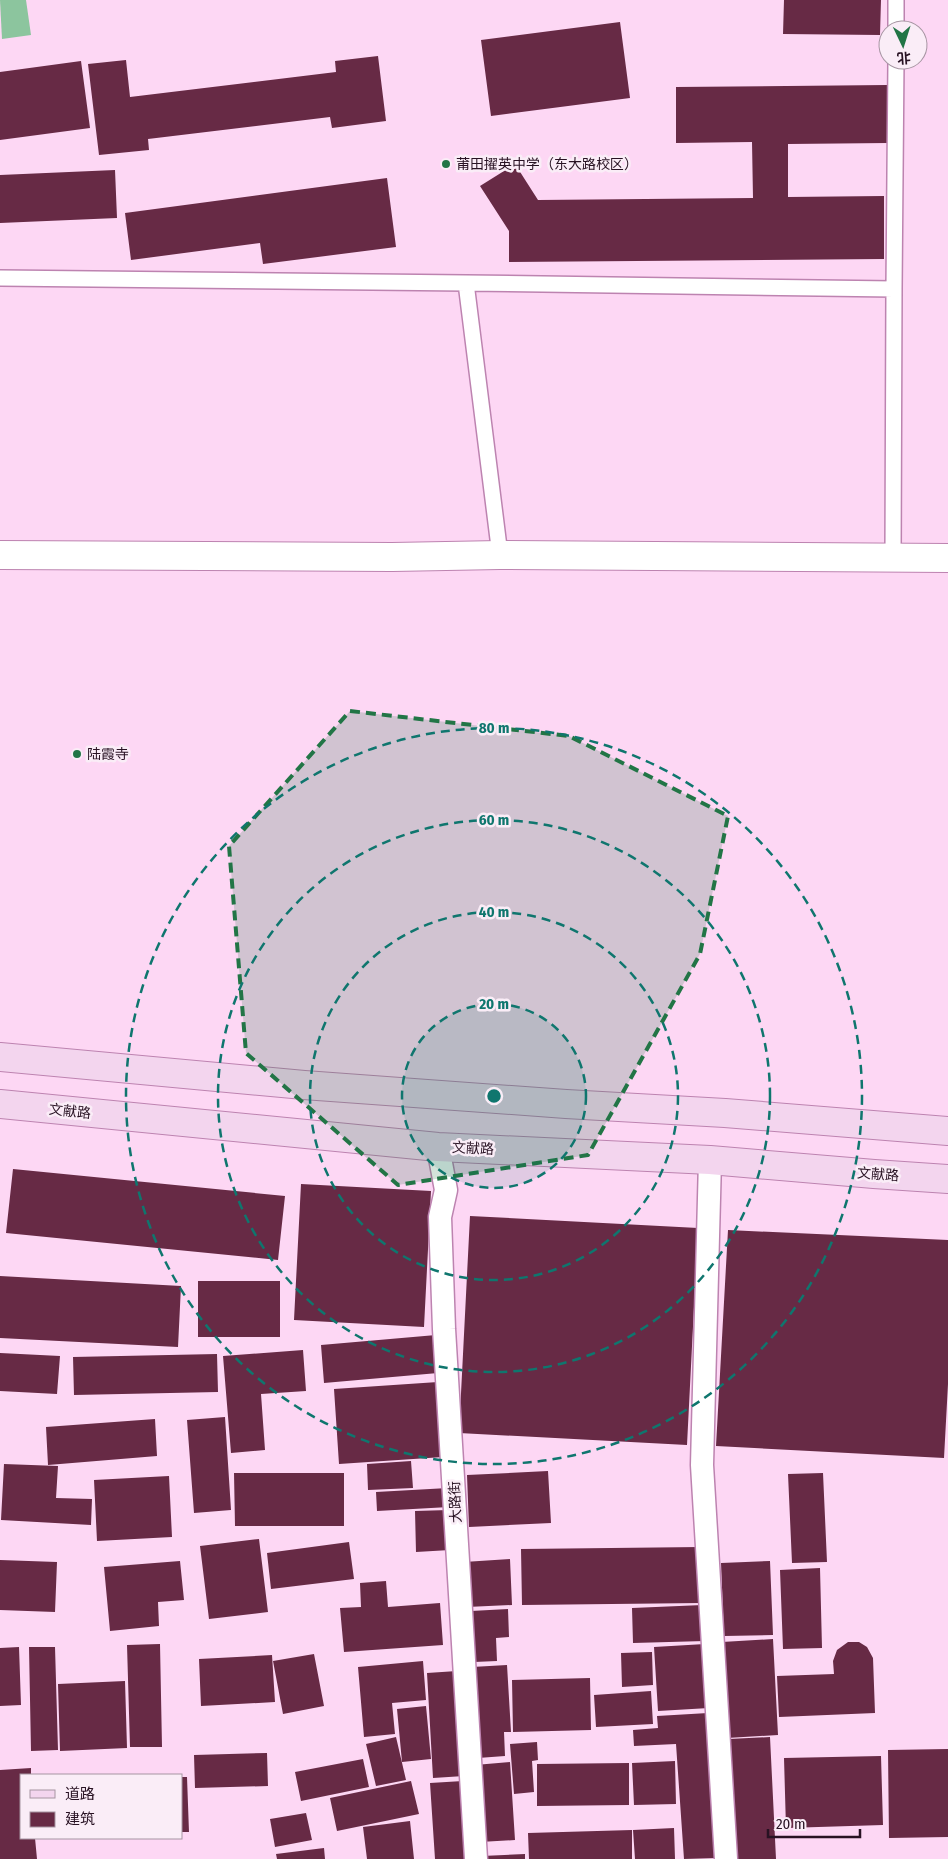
<svg xmlns="http://www.w3.org/2000/svg" width="948" height="1859" font-family="'Fira Sans Condensed','Noto Sans SC',sans-serif">
  <style>
    .green { fill: #8cc59e }
    .building { fill: #672a45 }
    .lines { fill: none; stroke-linecap: round; stroke-linejoin: round }
    .service-casing { stroke: #bd83b0; stroke-width: 18 }
    .pedestrian-casing { stroke: #bd83b0; stroke-width: 25 }
    .tertiary-casing { stroke: #bd83b0; stroke-width: 30 }
    .secondary-casing { stroke: #bd83b0; stroke-width: 30 }
    .service { stroke: #fff; stroke-width: 15 }
    .pedestrian { stroke: #fff; stroke-width: 22 }
    .tertiary { stroke: #fff; stroke-width: 28 }
    .secondary { stroke: #f3d5ee; stroke-width: 28 }
    .marked { fill: #227546; fill-opacity: 0.2; stroke: #227546; stroke-width: 4; stroke-dasharray: 10 6; stroke-linejoin: round }
    .ring { fill: none; stroke: #0f766e; stroke-width: 2.5; stroke-dasharray: 9 6 }
    .poi-dot { fill: #227546; stroke: #faedf7; stroke-width: 2 }
    .labels { text-anchor: middle; stroke-width: 5; stroke-linejoin: round; paint-order: stroke }
    .poi-label { font-size: 14px; fill: #281223; stroke: #faedf7; text-anchor: start }
    .street-label { font-size: 14px; fill: #281223; stroke: #faedf7 }
    .centre { fill: #0f766e; stroke: #faedf7; stroke-width: 2.5 }
    .ring-label { font-size: 15px; text-anchor: middle; font-weight: bold; fill: #0f766e; stroke: #faedf7; stroke-width: 5; stroke-linejoin: round; paint-order: stroke }
  </style>
  <rect width="100%" height="100%" fill="#fdd7f4"/>
  <path class="green" d="M 0,0 L 26,0 L 31,35 L 2,39 Z"/>
  <path class="building" d="M 784,0 L 881,0 L 880,35 L 783,34 Z
    M 620,22 L 630,98 L 491,116 L 481,40 Z
    M 378,56 L 386,121 L 332,128 L 330,117 L 148,139 L 149,150 L 99,155 L 88,64 L 126,60 L 130,97 L 336,72 L 335,61 Z
    M 81,61 L 90,128 L 0,140 L 0,72 Z
    M 887,85 L 888,143 L 788,144 L 788,197 L 884,196 L 884,259 L 509,262 L 509,231 L 480,186 L 515,164 L 538,200 L 753,198 L 752,142 L 676,143 L 676,87 Z
    M 115,170 L 117,218 L 0,223 L 0,175 Z
    M 387,178 L 396,247 L 263,264 L 260,243 L 131,260 L 125,213 Z
    M 13,1169 L 285,1196 L 278,1260 L 6,1233 Z
    M 301,1184 L 431,1191 L 424,1327 L 294,1320 Z
    M 470,1216 L 698,1228 L 687,1445 L 459,1433 Z
    M 728,1230 L 948,1240 L 948,1384 L 944,1458 L 716,1446 Z
    M 0,1276 L 181,1286 L 178,1347 L 0,1338 Z
    M 198,1281 L 280,1281 L 280,1337 L 198,1337 Z
    M 436,1335 L 438,1373 L 324,1383 L 321,1345 Z
    M 303,1350 L 306,1391 L 261,1394 L 265,1450 L 231,1453 L 223,1356 Z
    M 0,1353 L 60,1356 L 57,1394 L 0,1391 Z
    M 217,1354 L 218,1392 L 74,1395 L 73,1357 Z
    M 438,1382 L 443,1457 L 339,1464 L 334,1389 Z
    M 225,1417 L 231,1510 L 194,1513 L 187,1420 Z
    M 155,1419 L 157,1456 L 48,1465 L 46,1427 Z
    M 411,1461 L 413,1488 L 368,1490 L 367,1464 Z
    M 4,1464 L 58,1466 L 56,1498 L 92,1499 L 91,1525 L 1,1520 Z
    M 548,1471 L 551,1523 L 469,1527 L 467,1475 Z
    M 234,1473 L 344,1473 L 344,1526 L 235,1526 Z
    M 823,1473 L 827,1562 L 792,1563 L 788,1474 Z
    M 169,1476 L 172,1537 L 97,1541 L 94,1480 Z
    M 448,1488 L 449,1507 L 377,1511 L 376,1492 Z
    M 449,1510 L 450,1550 L 416,1552 L 415,1511 Z
    M 259,1539 L 268,1612 L 209,1619 L 200,1546 Z
    M 349,1542 L 354,1579 L 271,1589 L 267,1553 Z
    M 701,1547 L 701,1603 L 522,1605 L 521,1549 Z
    M 510,1559 L 512,1605 L 467,1607 L 464,1562 Z
    M 0,1560 L 57,1562 L 55,1612 L 0,1610 Z
    M 180,1561 L 184,1600 L 158,1602 L 159,1626 L 110,1631 L 104,1567 Z
    M 770,1561 L 773,1635 L 724,1636 L 721,1563 Z
    M 820,1568 L 822,1648 L 783,1649 L 780,1570 Z
    M 386,1581 L 388,1607 L 440,1603 L 443,1645 L 344,1652 L 340,1608 L 361,1607 L 360,1583 Z
    M 703,1605 L 705,1641 L 633,1643 L 632,1608 Z
    M 508,1609 L 509,1637 L 496,1638 L 497,1661 L 474,1662 L 471,1611 Z
    M 773,1639 L 778,1735 L 727,1738 L 722,1642 Z
    M 848,1642 L 859,1642 L 867,1647 L 873,1658 L 875,1713 L 779,1717 L 777,1676 L 834,1674 L 833,1661 L 837,1650 Z
    M 160,1644 L 162,1747 L 130,1747 L 127,1645 Z
    M 705,1644 L 709,1708 L 658,1711 L 654,1647 Z
    M 19,1647 L 21,1705 L 0,1706 L 0,1648 Z
    M 29,1647 L 55,1647 L 58,1750 L 31,1751 Z
    M 652,1652 L 653,1685 L 622,1687 L 621,1653 Z
    M 314,1654 L 324,1706 L 283,1714 L 273,1661 Z
    M 272,1655 L 275,1702 L 201,1706 L 199,1659 Z
    M 423,1661 L 426,1700 L 392,1703 L 395,1734 L 364,1737 L 358,1667 Z
    M 507,1665 L 511,1732 L 504,1732 L 505,1756 L 478,1758 L 472,1667 Z
    M 457,1671 L 464,1776 L 433,1778 L 427,1673 Z
    M 590,1678 L 591,1730 L 513,1732 L 512,1680 Z
    M 125,1681 L 127,1748 L 60,1751 L 58,1684 Z
    M 651,1691 L 653,1724 L 596,1727 L 594,1695 Z
    M 426,1706 L 431,1759 L 402,1762 L 397,1709 Z
    M 708,1713 L 717,1858 L 684,1859 L 676,1744 L 634,1746 L 633,1730 L 658,1728 L 657,1716 Z
    M 396,1737 L 406,1780 L 376,1786 L 366,1744 Z
    M 770,1737 L 776,1859 L 735,1859 L 729,1739 Z
    M 537,1742 L 538,1760 L 532,1761 L 534,1792 L 514,1794 L 510,1744 Z
    M 948,1749 L 948,1837 L 889,1838 L 888,1750 Z
    M 267,1753 L 268,1786 L 195,1788 L 194,1755 Z
    M 881,1756 L 883,1825 L 786,1828 L 784,1758 Z
    M 363,1759 L 369,1787 L 301,1801 L 295,1772 Z
    M 675,1761 L 676,1804 L 634,1805 L 632,1763 Z
    M 510,1762 L 515,1840 L 480,1842 L 475,1765 Z
    M 629,1763 L 629,1805 L 537,1806 L 537,1764 Z
    M 31,1768 L 31,1775 L 21,1775 L 21,1838 L 35,1838 L 37,1859 L 0,1859 L 0,1770 Z
    M 181,1777 L 187,1777 L 189,1832 L 181,1832 Z
    M 411,1781 L 419,1814 L 337,1831 L 330,1798 Z
    M 463,1781 L 469,1859 L 435,1859 L 430,1783 Z
    M 306,1813 L 312,1840 L 275,1847 L 270,1819 Z
    M 410,1821 L 414,1859 L 367,1859 L 363,1827 Z
    M 674,1828 L 675,1859 L 635,1859 L 633,1830 Z
    M 632,1830 L 632,1859 L 529,1859 L 528,1833 Z
    M 324,1848 L 325,1859 L 277,1859 L 276,1854 Z
    M 525,1854 L 525,1859 L 482,1859 L 482,1856 Z"/>
  <g class="lines">
    <defs>
      <path id="service" d="M 896,30 L 896,0
        M 0,278 L 466,283 L 500,555
        M 466,283 L 894,289 L 896,60
        M 893,558 L 894,289"/>
      <path id="pedestrian" d="M 438,1147 L 446,1190 L 440,1217 L 444,1329 L 476,1859
        M 710,1160 L 702,1465 L 726,1859"/>
      <path id="tertiary" d="M 0,555 L 392,557 L 500,555 L 948,558"/>
      <path id="secondary" d="M 0,1057 L 304,1085 L 566,1104 L 725,1113 L 948,1131
        M 0,1104 L 438,1147 L 710,1160 L 874,1174 L 948,1179"/>
    </defs>
    <use href="#service" class="service-casing"/>
    <use href="#pedestrian" class="pedestrian-casing"/>
    <use href="#tertiary" class="tertiary-casing"/>
    <use href="#secondary" class="secondary-casing"/>
    <use href="#service" class="service"/>
    <use href="#pedestrian" class="pedestrian"/>
    <use href="#tertiary" class="tertiary"/>
    <use href="#secondary" class="secondary"/>
  </g>
  <path class="marked" d="M 350,711 L 569,736 L 728,816 L 700,954 L 588,1155 L 398,1185 L 246,1053 L 229,846 Z"/>
  <circle cx="494" cy="1096" r="92" fill="#0f766e" fill-opacity=".12"/>
  <g class="ring">
    <circle cx="494" cy="1096" r="92"/>
    <circle cx="494" cy="1096" r="184"/>
    <circle cx="494" cy="1096" r="276"/>
    <circle cx="494" cy="1096" r="368"/>
  </g>
  <g class="poi-dot">
    <circle cx="446" cy="164" r="5"/>
    <circle cx="77" cy="754" r="5"/>
  </g>
  <g class="labels">
    <g class="poi-label">
      <text x="456" y="169">莆田擢英中学（东大路校区）</text>
      <text x="87" y="759">陆霞寺</text>
    </g>
    <g class="street-label">
      <text transform="translate(70 1111) rotate(6)" y="5">文献路</text>
      <text transform="translate(473 1148) rotate(3)" y="5">文献路</text>
      <text transform="translate(878 1174) rotate(4)" y="5">文献路</text>
      <text transform="translate(455 1502) rotate(-93)" y="5">大路街</text>
    </g>
  </g>
  <circle cx="494" cy="1096" r="8" class="centre"/>
  <g class="ring-label">
    <text x="494" y="733">80 m</text>
    <text x="494" y="825">60 m</text>
    <text x="494" y="917">40 m</text>
    <text x="494" y="1009">20 m</text>
  </g>
  <rect x="20" y="1774" width="162" height="65" fill="#faedf7" stroke="#a695a2"/>
  <rect x="30" y="1790" width="25" height="8" fill="#f3d5ee" stroke="#a695a2"/>
  <text x="65" y="1799" font-size="15" fill="#281223">道路</text>
  <rect x="30" y="1812" width="25" height="15" fill="#672a45" stroke="#a695a2"/>
  <text x="65" y="1824" font-size="15" fill="#281223">建筑</text>
  <g transform="translate(903 45) rotate(176)"><circle r="24" fill="#faedf7" stroke="#a695a2"/>
  <path d="M0-4L9 19L0 12L-9 19Z" fill="#227546"/>
  <text y="-8" font-size="14" font-weight="bold" text-anchor="middle" fill="#281223">北</text>
  </g>
  <path d="M768 1829v8h92v-8" fill="none" stroke="#281223" stroke-width="2.5"/>
  <text x="776" y="1829" font-size="15" fill="#281223" stroke="#faedf7" stroke-width="4" paint-order="stroke">20 m</text>
</svg>
